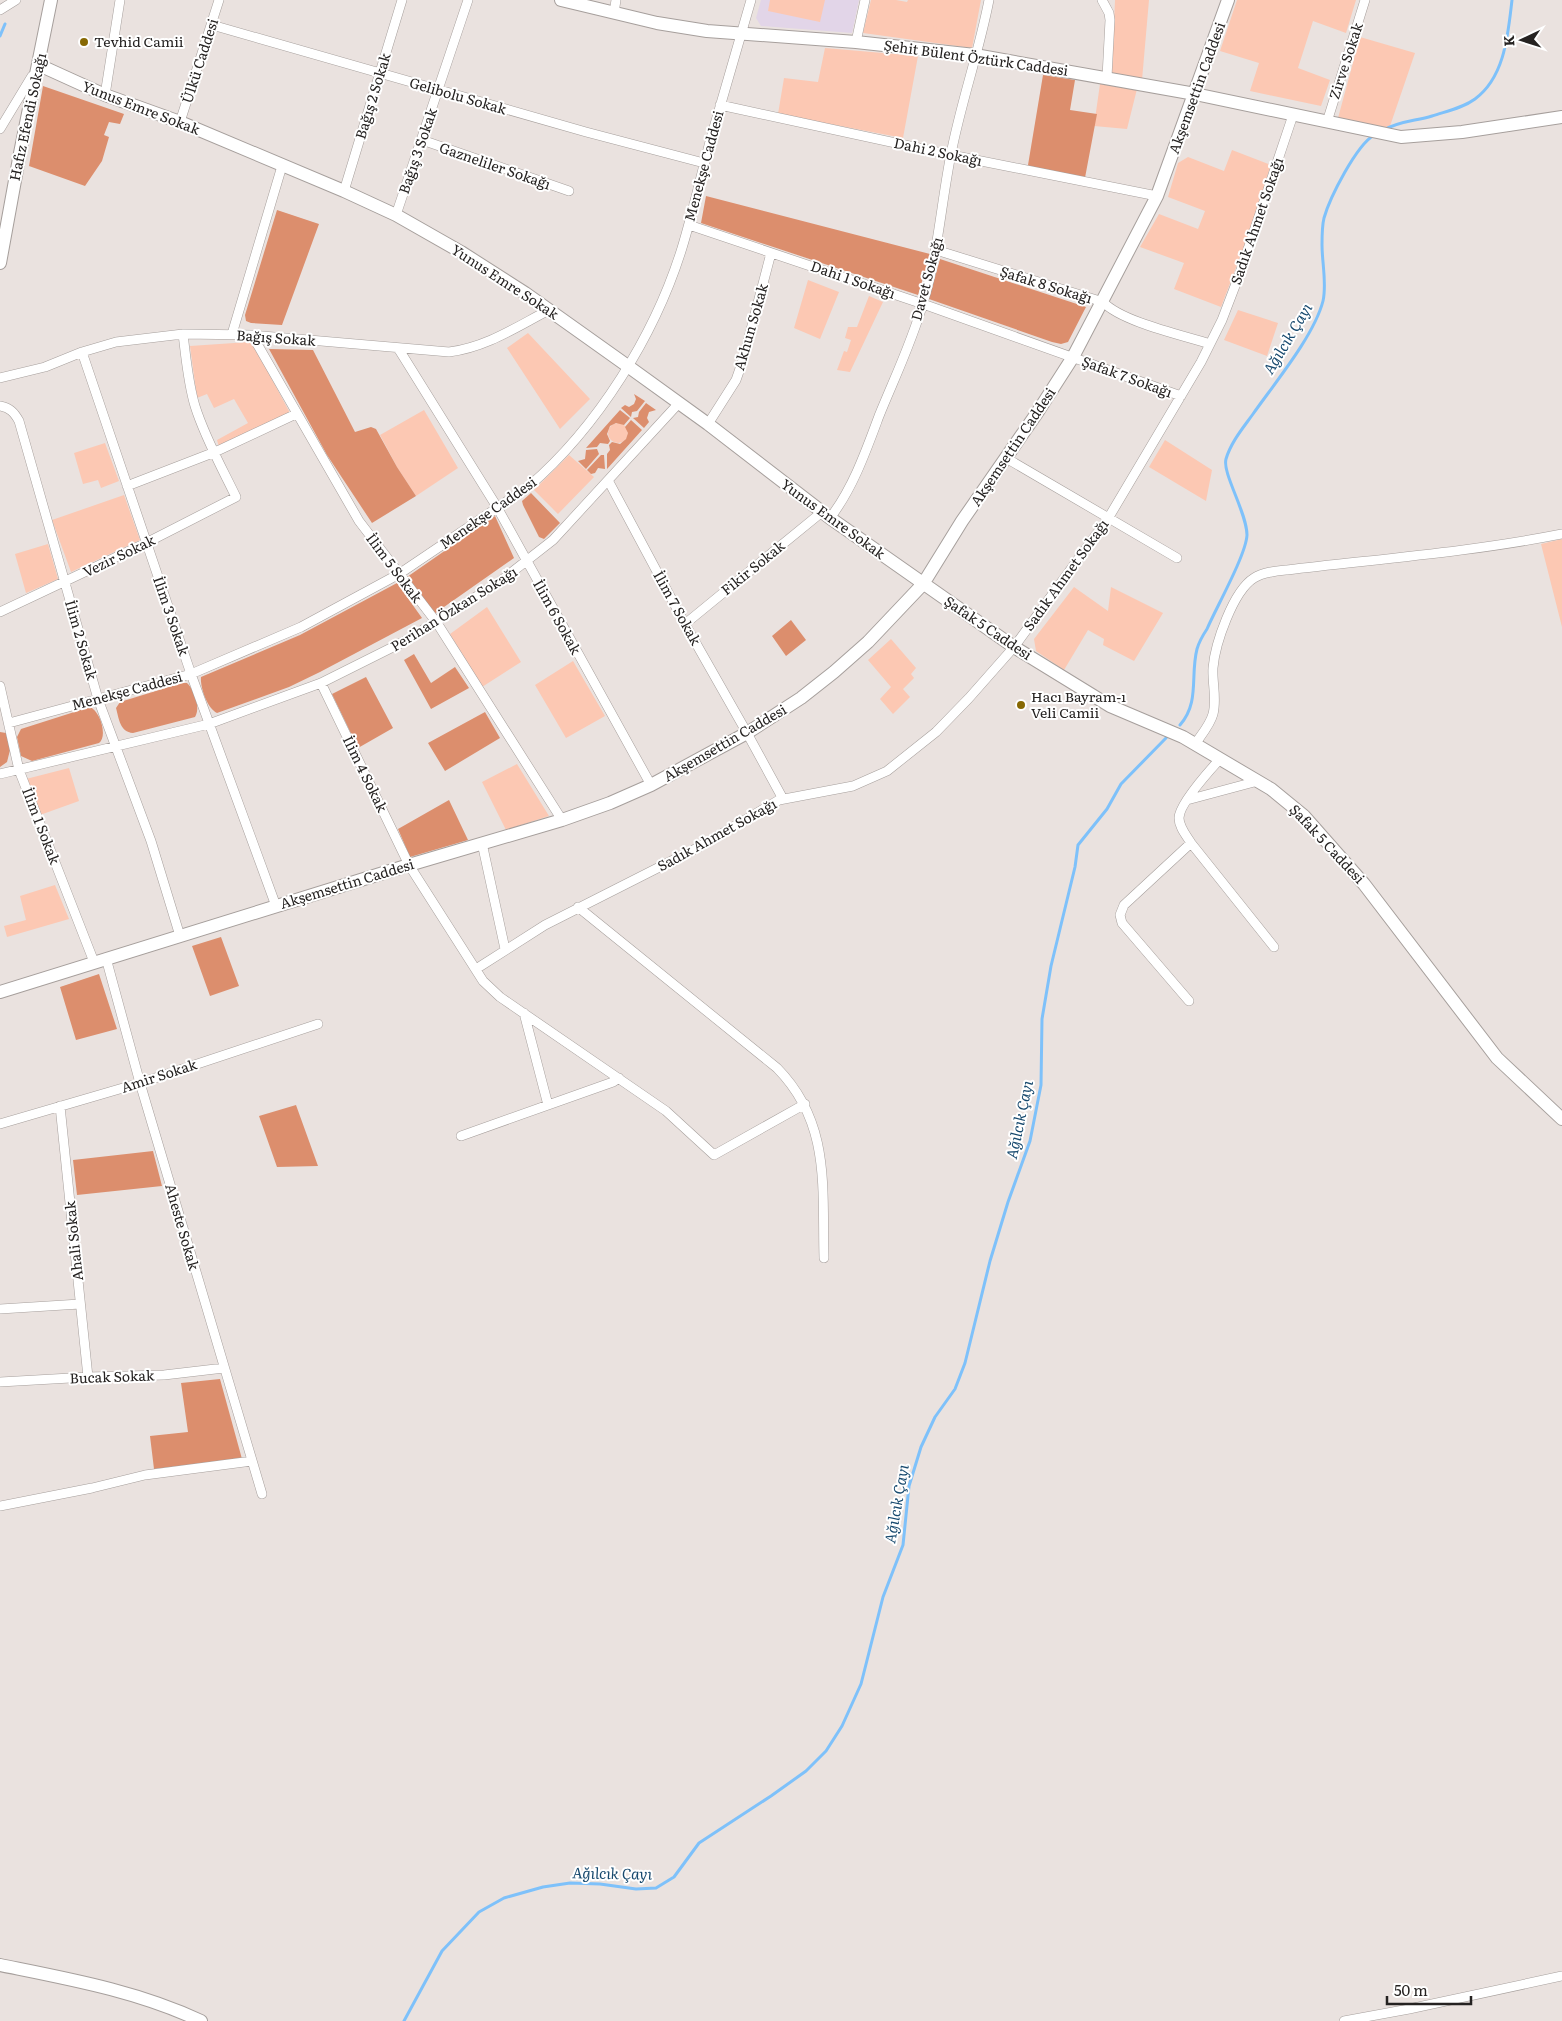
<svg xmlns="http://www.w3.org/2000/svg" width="1562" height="2021" font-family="Literata,serif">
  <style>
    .education { fill: #e2d5e8 }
    .green { fill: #fcc8b3 }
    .forest { fill: #dc8e6d }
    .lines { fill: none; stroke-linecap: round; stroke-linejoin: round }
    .stream { stroke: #7ec1fa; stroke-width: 3 }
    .street-casing { stroke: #a69f9c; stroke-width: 10 }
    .secondary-casing { stroke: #a69f9c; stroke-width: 14 }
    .street { stroke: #fff; stroke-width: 9 }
    .secondary { stroke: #fff; stroke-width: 12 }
    .poi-dot { fill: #876803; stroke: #fff; stroke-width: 2 }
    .labels { text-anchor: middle; stroke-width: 4; stroke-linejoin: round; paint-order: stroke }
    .poi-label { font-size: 14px; fill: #252221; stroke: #fff; text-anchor: start }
    .street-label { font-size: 14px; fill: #252221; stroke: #fff }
    .water-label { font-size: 15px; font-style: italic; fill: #17496e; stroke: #fff }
  </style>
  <rect width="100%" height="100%" fill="#eae2df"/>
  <path class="education" d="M 761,0 L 859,0 L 852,33 L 761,26 L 756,18 Z"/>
  <path class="green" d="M 770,0 L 825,0 L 820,22 L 768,11 Z
    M 871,0 L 896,0 L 907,2 L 908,0 L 981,0 L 972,48 L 863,33 Z
    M 1115,0 L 1149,0 L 1142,80 L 1112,73 Z
    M 1237,0 L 1356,0 L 1346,33 L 1313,21 L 1298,68 L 1330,80 L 1321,106 L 1250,91 L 1259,63 L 1220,51 Z
    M 1360,37 L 1415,53 L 1389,129 L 1338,118 Z
    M 825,48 L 918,56 L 903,138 L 778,114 L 784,78 L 818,82 Z
    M 1100,84 L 1137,89 L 1127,129 L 1094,126 Z
    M 1232,150 L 1271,165 L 1245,244 L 1221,307 L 1174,289 L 1184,263 L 1140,247 L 1159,214 L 1198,229 L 1205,211 L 1168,197 L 1178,163 L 1188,157 L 1224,171 Z
    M 808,280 L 839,292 L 820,339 L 794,328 Z
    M 869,296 L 883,302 L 850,372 L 837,370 L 844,351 L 847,352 L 851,340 L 845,338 L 848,327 L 857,327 Z
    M 1238,310 L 1278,323 L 1267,356 L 1224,340 Z
    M 528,333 L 590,399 L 560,429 L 507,348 Z
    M 249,342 L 253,344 L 290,413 L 219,447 L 217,440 L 248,423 L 234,399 L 214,408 L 207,394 L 197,398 L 190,346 Z
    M 424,410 L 458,468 L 416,496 L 397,467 L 380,435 Z
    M608 433a10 10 0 1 1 20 0a10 10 0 1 1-20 0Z
    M 1165,440 L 1212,470 L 1206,501 L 1149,467 Z
    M 105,443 L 119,481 L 101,488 L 98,480 L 83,484 L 74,453 Z
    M 569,455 L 594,477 L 558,514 L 534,490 Z
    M 124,495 L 140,540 L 71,572 L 52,520 Z
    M 1562,539 L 1562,627 L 1541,544 Z
    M 48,544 L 58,579 L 26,593 L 15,554 Z
    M 1074,587 L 1108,611 L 1111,587 L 1163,613 L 1134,661 L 1103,645 L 1104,639 L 1088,630 L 1064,670 L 1036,651 L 1034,639 Z
    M 487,607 L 521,662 L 482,687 L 450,634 Z
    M 891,639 L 916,668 L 911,674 L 914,678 L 903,689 L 910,697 L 893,714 L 880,699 L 891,687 L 868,660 Z
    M 573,661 L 605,716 L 566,738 L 535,685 Z
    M 517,764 L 549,816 L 506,830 L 482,782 Z
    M 69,768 L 79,801 L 40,815 L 26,779 Z
    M 55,885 L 69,919 L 7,937 L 4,926 L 26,920 L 20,896 Z"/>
  <path class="forest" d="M 1043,75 L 1075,80 L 1070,110 L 1097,114 L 1084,183 L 1027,171 Z
    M 43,86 L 124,114 L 120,124 L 109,122 L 104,135 L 109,137 L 102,161 L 85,186 L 29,166 Z
    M 706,196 L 930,254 L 918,295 L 701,223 Z
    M 277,210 L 319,224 L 282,325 L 251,323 L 246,321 L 245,315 Z
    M 940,259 L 1086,307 L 1068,342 L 1061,344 L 1052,342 L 929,299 Z
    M 269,349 L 313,350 L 355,432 L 371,427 L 376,429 L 397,467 L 416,496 L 372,523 L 327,455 Z
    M 634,394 L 645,401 L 637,411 L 632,412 L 631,417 L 621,408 L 625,405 L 629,407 L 634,404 L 636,399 Z
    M 646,403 L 656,410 L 649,412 L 647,418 L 649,422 L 644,428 L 633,418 L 638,417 L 639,412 Z
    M 620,410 L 630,418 L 624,425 L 616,423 L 610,426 L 607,434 L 610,441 L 608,444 L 600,443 L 597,447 L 586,448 Z
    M 631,420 L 642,430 L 607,469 L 607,454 L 610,450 L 609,445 L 612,442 L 620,444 L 626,439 L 628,433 L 625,427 Z
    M 597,449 L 599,454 L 586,469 L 578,461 L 585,459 L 586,450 Z
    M 601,455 L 604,455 L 605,469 L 598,468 L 595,473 L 591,474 L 587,470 Z
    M 531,493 L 560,523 L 544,539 L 539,537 L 523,505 L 522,501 Z
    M 495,516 L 514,558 L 434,614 L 407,577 Z
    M 397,583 L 422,618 L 320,672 L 289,687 L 217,713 C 207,708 200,687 201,677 L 300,635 Z
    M 791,620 L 806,640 L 786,656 L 772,636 Z
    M 414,654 L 431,683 L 455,667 L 469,688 L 431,709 L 404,660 Z
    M 366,677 L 393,728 L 358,748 L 332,694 Z
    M 182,683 L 187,683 C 194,689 201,708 195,717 L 133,733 C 120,732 119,719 116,708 L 120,702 Z
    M 90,707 C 100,711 108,736 99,743 L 32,761 L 21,756 L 17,737 L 21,729 Z
    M 485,712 L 500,738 L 445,771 L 428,743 Z
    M 0,732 L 6,733 L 10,750 L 7,762 L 0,767 Z
    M 449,800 L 468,840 L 410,857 L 398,829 Z
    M 221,937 L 239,986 L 210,996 L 192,946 Z
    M 99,974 L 117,1029 L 76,1040 L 60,987 Z
    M 296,1105 L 318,1166 L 277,1167 L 259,1116 Z
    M 153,1151 L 162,1186 L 77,1195 L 73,1160 Z
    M 220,1379 L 242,1459 L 154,1469 L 150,1436 L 188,1432 L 181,1383 Z"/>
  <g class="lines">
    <path class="stream" d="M 0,36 L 5,24
      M 1384,130 C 1399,121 1416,121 1432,116 C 1447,111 1463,108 1475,99 C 1505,77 1508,34 1512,0
      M 1180,725 C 1200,702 1190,676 1197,649 C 1199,642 1203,635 1207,629 C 1216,608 1246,555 1247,535 C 1247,513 1222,473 1226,459 C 1231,442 1243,428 1253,414 C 1274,384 1314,336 1323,301 C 1327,284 1322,263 1322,245 C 1322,236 1322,226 1324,218 C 1330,197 1356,146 1374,135
      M 404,2021 L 442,1951 L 479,1912 L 504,1898 L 543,1887 L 570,1883 L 600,1884 L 636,1889 L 656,1888 L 674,1877 L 699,1843 L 771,1796 L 806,1771 L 826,1751 L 842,1726 L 861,1684 L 883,1597 L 903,1545 L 909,1486 L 921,1447 L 935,1417 L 955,1389 L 965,1363 L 990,1261 L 1008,1202 L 1030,1141 L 1041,1085 L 1042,1019 L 1051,966 L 1075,867 L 1078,845 L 1107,809 L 1121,784 L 1166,738"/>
    <defs>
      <path id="street" d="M 1102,0 L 1109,13 L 1110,20 L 1107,77
        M 0,10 L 16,0
        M 614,13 L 616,0
        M 212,25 L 586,132 L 704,163
        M 856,42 L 865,0
        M 105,95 L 120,0
        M 720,105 L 951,155 L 1157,196
        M 180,122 L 219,0
        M 1327,122 L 1365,0
        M 0,129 L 32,76
        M 422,140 L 569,191
        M 344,191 L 402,0
        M 396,215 L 468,0
        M 689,225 L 923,304 L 1181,396
        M 936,250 L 1103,302 C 1122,322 1182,335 1210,344
        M 232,334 L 282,166
        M 252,335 L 359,521 L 437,623 L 562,820
        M 398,348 L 497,507 L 651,785
        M 82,352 L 191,674 L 276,906
        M 0,378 L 45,367 L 82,352 L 116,342 L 183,334 L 252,335 L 449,352 C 487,347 516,327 549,310
        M 0,406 C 10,408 14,412 19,421 L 98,699 L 151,841 L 180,936
        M 708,424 L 736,380 L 743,360 L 771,253
        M 1006,458 L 1177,558
        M 609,482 L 685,624 L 747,733 L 783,799
        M 127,486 L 215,452 L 296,414
        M 830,518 C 853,488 866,451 879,416 C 894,379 912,342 923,303 C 938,255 941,204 951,154 C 961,102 979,52 989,0
        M 0,612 L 146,543 L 236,497 C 222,468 205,438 195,406 C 188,383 186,358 183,334
        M 685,624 L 822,512
        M 321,683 L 409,865 L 483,981 L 500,997 L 666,1111 L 714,1155 L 805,1104
        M 0,686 L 19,770 L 94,962
        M 9,723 L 191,674 L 301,627 L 399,574 L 528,487 C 598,427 655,335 682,248 C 693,212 701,175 711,138 C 724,92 738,46 751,0
        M 1195,744 C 1202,734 1210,725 1213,714 C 1217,699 1212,682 1213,668 C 1215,644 1233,591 1254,578 C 1263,572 1276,571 1287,570 C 1379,559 1471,552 1562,534
        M 1220,759 C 1210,770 1179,804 1179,818 C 1179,827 1186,835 1191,843 L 1274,947
        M 0,774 L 209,724 L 321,683 L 405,641 L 498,583 L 553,540 L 679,403
        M 1187,800 L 1258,781
        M 482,843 L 505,949
        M 578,907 L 777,1068 C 831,1123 822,1187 824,1258
        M 106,958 L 140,1083 L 262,1494
        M 476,969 L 545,925 L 699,847 L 779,800 L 853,786 L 887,771 L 936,732 L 969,698 L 1014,647 L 1109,517 L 1201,362 L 1222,320 L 1240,273 L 1293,115
        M 1189,1001 L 1122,923 L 1120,915 L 1124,905 L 1191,843
        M 524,1013 L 548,1105
        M 60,1106 L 88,1377
        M 0,1124 L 140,1083 L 318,1024
        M 461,1136 L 613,1082 L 619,1078
        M 0,1309 L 80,1304
        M 0,1382 L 88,1377 L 164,1375 L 224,1368
        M 0,1506 L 92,1488 L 145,1475 L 252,1461
        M 1344,2021 L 1409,2009 L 1562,1976"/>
      <path id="secondary" d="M 561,0 L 657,23 L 707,31 L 856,42 L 975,55 L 1195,94 L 1401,137 L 1462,132 L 1562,117
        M 39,65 L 105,95 L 180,122 L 344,191 L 396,215 L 461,252 L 525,293 L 629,367 L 708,424 L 830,518 L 1014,647 L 1110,706 L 1183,737 L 1271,789 L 1304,816 L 1364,884 L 1497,1058 L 1562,1119
        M 0,263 L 20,153 L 51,0
        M 0,992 L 409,865 L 562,820 L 610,803 L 651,785 L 747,733 L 801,698 L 834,672 L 868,642 L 923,584 L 962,521 L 1037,413 L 1073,357 L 1157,196 L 1228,0
        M 0,1965 C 69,1979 137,1991 201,2021"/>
    </defs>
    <use href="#street" class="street-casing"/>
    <use href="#secondary" class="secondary-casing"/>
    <use href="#street" class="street"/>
    <use href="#secondary" class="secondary"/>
  </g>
  <g class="poi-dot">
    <circle cx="84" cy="42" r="5"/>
    <circle cx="1021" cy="705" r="5"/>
  </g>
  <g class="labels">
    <g class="poi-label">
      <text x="94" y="47">Tevhid Camii</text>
      <text x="1031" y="702">Hacı Bayram-ı<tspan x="1031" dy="16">Veli Camii</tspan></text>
    </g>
    <g class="street-label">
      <text transform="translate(976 58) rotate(8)" y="5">Şehit Bülent Öztürk Caddesi</text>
      <text transform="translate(200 61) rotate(-72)" y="5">Ülkü Caddesi</text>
      <text transform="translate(1346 61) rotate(-72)" y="5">Zirve Sokak</text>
      <text transform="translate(1197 88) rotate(-70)" y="5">Akşemsettin Caddesi</text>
      <text transform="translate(373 96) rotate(-73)" y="5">Bağış 2 Sokak</text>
      <text transform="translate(458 96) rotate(16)" y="5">Gelibolu Sokak</text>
      <text transform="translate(141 108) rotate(21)" y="5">Yunus Emre Sokak</text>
      <text transform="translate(28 117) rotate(-78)" y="5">Hafız Efendi Sokağı</text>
      <text transform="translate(418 151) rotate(-71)" y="5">Bağış 3 Sokak</text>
      <text transform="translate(938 152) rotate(12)" y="5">Dahi 2 Sokağı</text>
      <text transform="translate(495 166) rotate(19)" y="5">Gazneliler Sokağı</text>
      <text transform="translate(704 166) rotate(-75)" y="5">Menekşe Caddesi</text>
      <text transform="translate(1257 221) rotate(-71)" y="5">Sadık Ahmet Sokağı</text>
      <text transform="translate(927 279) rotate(-75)" y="5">Davet Sokağı</text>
      <text transform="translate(853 280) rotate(19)" y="5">Dahi 1 Sokağı</text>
      <text transform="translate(505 282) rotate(33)" y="5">Yunus Emre Sokak</text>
      <text transform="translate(1046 285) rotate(17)" y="5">Şafak 8 Sokağı</text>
      <text transform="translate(751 327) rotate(-74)" y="5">Akhun Sokak</text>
      <text transform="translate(276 338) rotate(4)" y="5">Bağış Sokak</text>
      <text transform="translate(1127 377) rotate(20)" y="5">Şafak 7 Sokağı</text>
      <text transform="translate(1013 447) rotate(-56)" y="5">Akşemsettin Caddesi</text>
      <text transform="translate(488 513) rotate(-35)" y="5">Menekşe Caddesi</text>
      <text transform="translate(833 519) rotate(36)" y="5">Yunus Emre Sokak</text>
      <text transform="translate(119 556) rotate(-26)" y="5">Vezir Sokak</text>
      <text transform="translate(394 568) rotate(53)" y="5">İlim 5 Sokak</text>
      <text transform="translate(753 568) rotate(-39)" y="5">Fikir Sokak</text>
      <text transform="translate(1066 575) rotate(-54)" y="5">Sadık Ahmet Sokağı</text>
      <text transform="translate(677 608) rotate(61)" y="5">İlim 7 Sokak</text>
      <text transform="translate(454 609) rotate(-32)" y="5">Perihan Özkan Sokağı</text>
      <text transform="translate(171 616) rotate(71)" y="5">İlim 3 Sokak</text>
      <text transform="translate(557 617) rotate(61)" y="5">İlim 6 Sokak</text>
      <text transform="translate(988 628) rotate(34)" y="5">Şafak 5 Caddesi</text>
      <text transform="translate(81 640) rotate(74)" y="5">İlim 2 Sokak</text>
      <text transform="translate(127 691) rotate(-15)" y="5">Menekşe Caddesi</text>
      <text transform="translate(725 743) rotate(-30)" y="5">Akşemsettin Caddesi</text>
      <text transform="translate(365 774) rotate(64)" y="5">İlim 4 Sokak</text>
      <text transform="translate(41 826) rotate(69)" y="5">İlim 1 Sokak</text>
      <text transform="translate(717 835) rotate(-29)" y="5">Sadık Ahmet Sokağı</text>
      <text transform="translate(1327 844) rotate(47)" y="5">Şafak 5 Caddesi</text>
      <text transform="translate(347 884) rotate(-17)" y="5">Akşemsettin Caddesi</text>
      <text transform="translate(159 1076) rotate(-18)" y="5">Amir Sokak</text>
      <text transform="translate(182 1227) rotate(74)" y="5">Aheste Sokak</text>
      <text transform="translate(74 1241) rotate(-96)" y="5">Ahali Sokak</text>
      <text transform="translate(112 1377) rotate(-2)" y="5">Bucak Sokak</text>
    </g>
    <g class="water-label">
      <text transform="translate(1288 339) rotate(-59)" y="5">Ağılcık Çayı</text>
      <text transform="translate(1020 1120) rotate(-78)" y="5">Ağılcık Çayı</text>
      <text transform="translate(897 1504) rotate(-80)" y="5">Ağılcık Çayı</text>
      <text transform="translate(612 1874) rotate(1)" y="5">Ağılcık Çayı</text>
    </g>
  </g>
  <g transform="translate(1522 40) rotate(266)" stroke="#ffffff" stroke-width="4" paint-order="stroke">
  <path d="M0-4L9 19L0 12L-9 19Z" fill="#252221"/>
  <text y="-8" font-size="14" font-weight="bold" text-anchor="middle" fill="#252221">K</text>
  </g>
  <path d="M1387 1996v8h84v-8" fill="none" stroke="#252221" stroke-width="2.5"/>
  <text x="1394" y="1996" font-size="15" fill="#252221" stroke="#ffffff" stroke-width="4" paint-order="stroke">50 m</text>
</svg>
